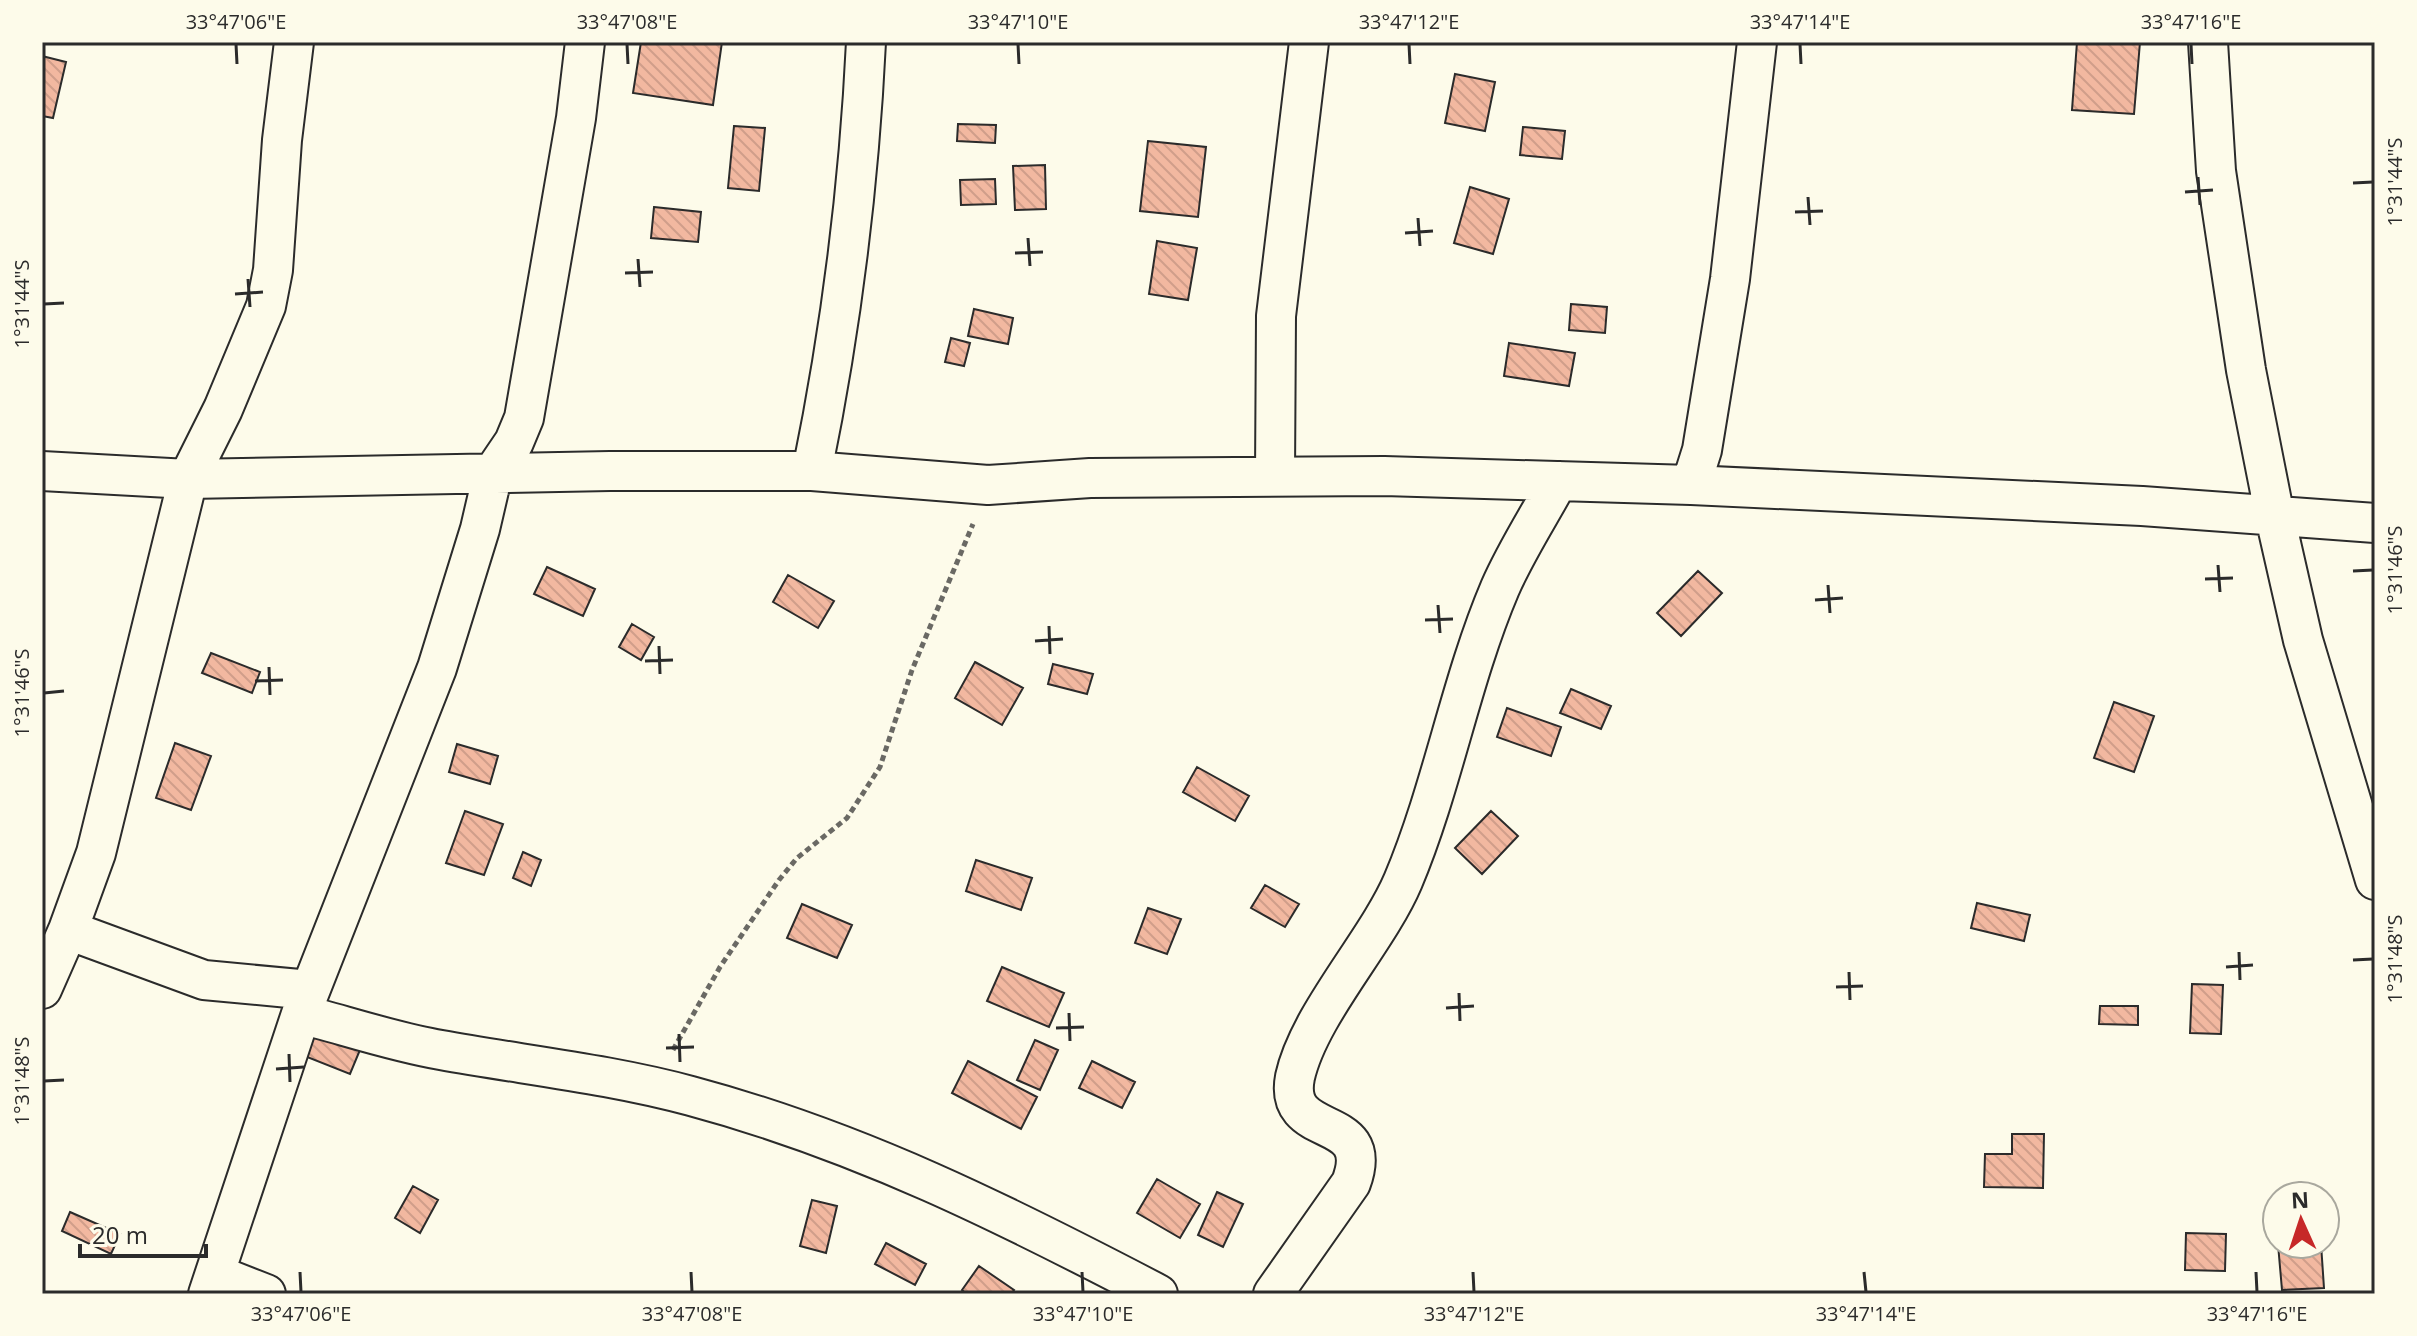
<svg xmlns="http://www.w3.org/2000/svg" width="2417" height="1336" font-family="'Open Sans',sans-serif">
  <style>
    .building { fill: url(#building-back-hatch); stroke: #2b2b2b; stroke-width: 2 }
    .lines { fill: none; stroke-linecap: round; stroke-linejoin: round }
    .street-casing { stroke: #2b2b2b; stroke-width: 42 }
    .path { stroke: #6a6964; stroke-width: 5; stroke-dasharray: 6 4; stroke-linecap: butt }
    .street { stroke: #fdfbea; stroke-width: 38 }
    .ticks { fill: none; stroke: #2b2b2b; stroke-width: 3 }
    .neatline { fill: none; stroke: #2b2b2b; stroke-width: 3 }
    .ticks-label { font-size: 20px; text-anchor: middle; fill: #2b2b2b }
  </style>
  <defs>
    <pattern id="building-back-hatch" width="6" height="6" patternUnits="userSpaceOnUse" patternTransform="scale(2)"><rect width="6" height="6" fill="#f2b8a0"/><path d="M-1 5l2 2M0 0l6 6M5-1l2 2" fill="none" stroke="#d09e8a"/></pattern>
  </defs>
  <rect width="100%" height="100%" fill="#fdfbea"/>
  <path class="building" d="M 641,42 L 722,42 L 713,105 L 633,93 Z
    M 2077,42 L 2140,42 L 2134,114 L 2072,110 Z
    M 42,56 L 66,62 L 53,118 L 42,116 Z
    M 1455,74 L 1495,82 L 1485,131 L 1445,123 Z
    M 958,124 L 996,125 L 995,143 L 957,141 Z
    M 734,126 L 765,128 L 759,191 L 728,188 Z
    M 1523,127 L 1565,131 L 1562,159 L 1520,155 Z
    M 1148,141 L 1206,147 L 1198,217 L 1140,211 Z
    M 1045,165 L 1046,209 L 1015,210 L 1013,166 Z
    M 995,179 L 996,204 L 961,205 L 960,180 Z
    M 1470,187 L 1509,199 L 1493,254 L 1454,243 Z
    M 654,207 L 701,212 L 698,242 L 651,238 Z
    M 1157,241 L 1197,248 L 1188,300 L 1149,294 Z
    M 1571,304 L 1607,307 L 1605,333 L 1569,330 Z
    M 974,309 L 1013,318 L 1008,344 L 968,336 Z
    M 951,338 L 970,343 L 964,366 L 945,362 Z
    M 1509,343 L 1575,353 L 1569,386 L 1504,376 Z
    M 547,567 L 595,589 L 583,616 L 534,594 Z
    M 1698,571 L 1722,593 L 1681,636 L 1657,613 Z
    M 788,575 L 834,601 L 818,628 L 773,602 Z
    M 632,624 L 654,637 L 641,660 L 619,647 Z
    M 211,653 L 260,672 L 252,693 L 202,673 Z
    M 975,662 L 1023,688 L 1002,725 L 955,698 Z
    M 1053,664 L 1093,674 L 1087,694 L 1048,684 Z
    M 1571,689 L 1611,706 L 1601,729 L 1560,713 Z
    M 2114,702 L 2154,716 L 2134,772 L 2094,758 Z
    M 1507,708 L 1561,727 L 1551,756 L 1497,737 Z
    M 175,743 L 211,756 L 191,810 L 156,798 Z
    M 457,744 L 498,756 L 490,784 L 449,772 Z
    M 1197,767 L 1249,796 L 1235,821 L 1183,792 Z
    M 465,811 L 503,824 L 484,875 L 446,863 Z
    M 1491,811 L 1518,836 L 1482,874 L 1455,848 Z
    M 523,852 L 541,860 L 531,886 L 513,878 Z
    M 976,860 L 1032,878 L 1021,910 L 966,891 Z
    M 1265,885 L 1299,904 L 1285,927 L 1251,908 Z
    M 1977,903 L 2030,915 L 2024,941 L 1971,928 Z
    M 802,904 L 852,925 L 837,958 L 787,938 Z
    M 1148,908 L 1181,919 L 1167,954 L 1135,943 Z
    M 1002,967 L 1064,993 L 1049,1027 L 987,1001 Z
    M 2192,984 L 2223,985 L 2221,1034 L 2190,1033 Z
    M 2100,1006 L 2138,1006 L 2138,1025 L 2099,1024 Z
    M 313,1026 L 362,1045 L 350,1074 L 302,1055 Z
    M 1035,1040 L 1058,1050 L 1040,1090 L 1017,1080 Z
    M 968,1061 L 1037,1097 L 1021,1129 L 952,1093 Z
    M 1092,1061 L 1135,1082 L 1122,1108 L 1079,1088 Z
    M 2012,1134 L 2044,1134 L 2043,1188 L 1984,1187 L 1985,1154 L 2012,1154 Z
    M 1157,1179 L 1200,1204 L 1180,1238 L 1137,1213 Z
    M 413,1186 L 438,1200 L 420,1233 L 395,1218 Z
    M 1217,1192 L 1243,1204 L 1223,1247 L 1198,1235 Z
    M 812,1200 L 837,1206 L 826,1253 L 800,1246 Z
    M 70,1212 L 120,1234 L 111,1254 L 62,1231 Z
    M 2186,1233 L 2226,1234 L 2225,1271 L 2185,1270 Z
    M 886,1243 L 926,1264 L 915,1285 L 875,1264 Z
    M 2278,1244 L 2321,1244 L 2324,1288 L 2282,1290 Z
    M 979,1266 L 1014,1290 L 1011,1294 L 967,1294 L 962,1290 Z"/>
  <g class="lines">
    <defs>
      <path id="street" d="M 2208,42 L 2216,171 L 2246,370 L 2275,517 L 2303,640 L 2375,880
        M 42,471 L 188,479 L 610,471 L 812,471 L 988,485 L 1090,478 L 1384,476 L 1691,485 L 2142,506 L 2375,523
        M 812,471 C 841,330 859,186 866,42
        M 1275,475 L 1276,316 L 1309,42
        M 1691,485 L 1702,450 L 1730,279 L 1757,42
        M 68,930 L 204,980 L 310,990
        M 42,989 L 68,930 L 96,853 L 188,479 L 223,409 L 266,306 L 273,270 L 282,140 L 294,42
        M 301,1014 C 347,1026 394,1042 441,1050 C 524,1065 610,1074 691,1096 C 859,1141 1005,1214 1158,1294
        M 215,1274 L 266,1294
        M 208,1294 L 301,1014 L 437,668 L 480,529 L 493,473 L 514,442 L 524,418 L 576,118 L 585,42
        M 1273,1294 L 1351,1183 C 1378,1110 1282,1143 1295,1077 C 1309,1014 1377,942 1403,881 C 1443,786 1460,682 1500,588 C 1516,551 1539,516 1558,481"/>
    </defs>
    <use href="#street" class="street-casing"/>
    <path class="path" d="M 673,1050 L 720,967 L 779,880 L 797,858 L 847,818 L 880,767 L 912,670 L 973,524"/>
    <use href="#street" class="street"/>
  </g>
  <path class="ticks" d="M 236,44 L 237,64M 627,44 L 628,64M 1018,44 L 1019,64M 1409,44 L 1410,64M 1800,44 L 1801,64M 2191,44 L 2192,64M 2198,177 L 2200,205M 2353,183 L 2373,182M 2185,192 L 2213,190M 1808,197 L 1810,225M 1795,212 L 1823,211M 1418,218 L 1420,246M 1405,233 L 1433,231M 1028,238 L 1030,266M 1015,253 L 1043,252M 638,259 L 640,287M 625,273 L 653,272M 248,279 L 250,307M 235,294 L 263,292M 44,304 L 64,303M 2218,565 L 2220,592M 2353,571 L 2373,570M 2205,579 L 2233,578M 1828,585 L 1830,613M 1815,600 L 1843,598M 1438,605 L 1440,633M 1425,620 L 1453,619M 1049,626 L 1050,654M 1035,641 L 1063,639M 659,646 L 660,674M 645,661 L 673,660M 269,667 L 270,695M 255,681 L 283,680M 44,693 L 64,691M 2239,952 L 2240,980M 2353,960 L 2373,959M 2226,967 L 2253,965M 1849,972 L 1850,1000M 1836,987 L 1863,986M 1459,993 L 1460,1021M 1446,1008 L 1474,1006M 1069,1013 L 1070,1041M 1056,1028 L 1084,1027M 679,1034 L 680,1062M 666,1048 L 694,1047M 289,1054 L 290,1082M 276,1069 L 304,1067M 44,1081 L 64,1080M 300,1272 L 301,1292M 691,1272 L 692,1292M 1082,1272 L 1083,1292M 1473,1272 L 1474,1292M 1864,1272 L 1866,1292M 2256,1272 L 2257,1292"/>
  <rect width="2417" height="1336" fill="none" stroke="#fdfbea" stroke-width="88"/>
  <g transform="translate(2301 1220) rotate(357)"><circle r="38" fill="#fdfbea" stroke="#a9a89e" stroke-width="2"/>
  <path d="M0-6L14 30L0 20L-14 30Z" fill="#c62828"/>
  <text y="-12" font-size="22" font-weight="bold" text-anchor="middle" fill="#2b2b2b">N</text>
  </g>
  <path d="M80 1244v12h126v-12" fill="none" stroke="#2b2b2b" stroke-width="4"/>
  <text x="92" y="1244" font-size="24" fill="#2b2b2b" stroke="#fdfbea" stroke-width="6" paint-order="stroke">20 m</text>
  <rect x="44" y="44" width="2329" height="1248" class="neatline"/>
  <g class="ticks-label">
    <text x="236" y="29">33°47'06"E</text>
    <text x="627" y="29">33°47'08"E</text>
    <text x="1018" y="29">33°47'10"E</text>
    <text x="1409" y="29">33°47'12"E</text>
    <text x="1800" y="29">33°47'14"E</text>
    <text x="2191" y="29">33°47'16"E</text>
    <text transform="translate(2395 182) rotate(-90)" y="7">1°31'44"S</text>
    <text transform="translate(22 304) rotate(-90)" y="7">1°31'44"S</text>
    <text transform="translate(2395 570) rotate(-90)" y="7">1°31'46"S</text>
    <text transform="translate(22 693) rotate(-90)" y="7">1°31'46"S</text>
    <text transform="translate(2395 959) rotate(-90)" y="7">1°31'48"S</text>
    <text transform="translate(22 1081) rotate(-90)" y="7">1°31'48"S</text>
    <text x="301" y="1321">33°47'06"E</text>
    <text x="692" y="1321">33°47'08"E</text>
    <text x="1083" y="1321">33°47'10"E</text>
    <text x="1474" y="1321">33°47'12"E</text>
    <text x="1866" y="1321">33°47'14"E</text>
    <text x="2257" y="1321">33°47'16"E</text>
  </g>
</svg>
